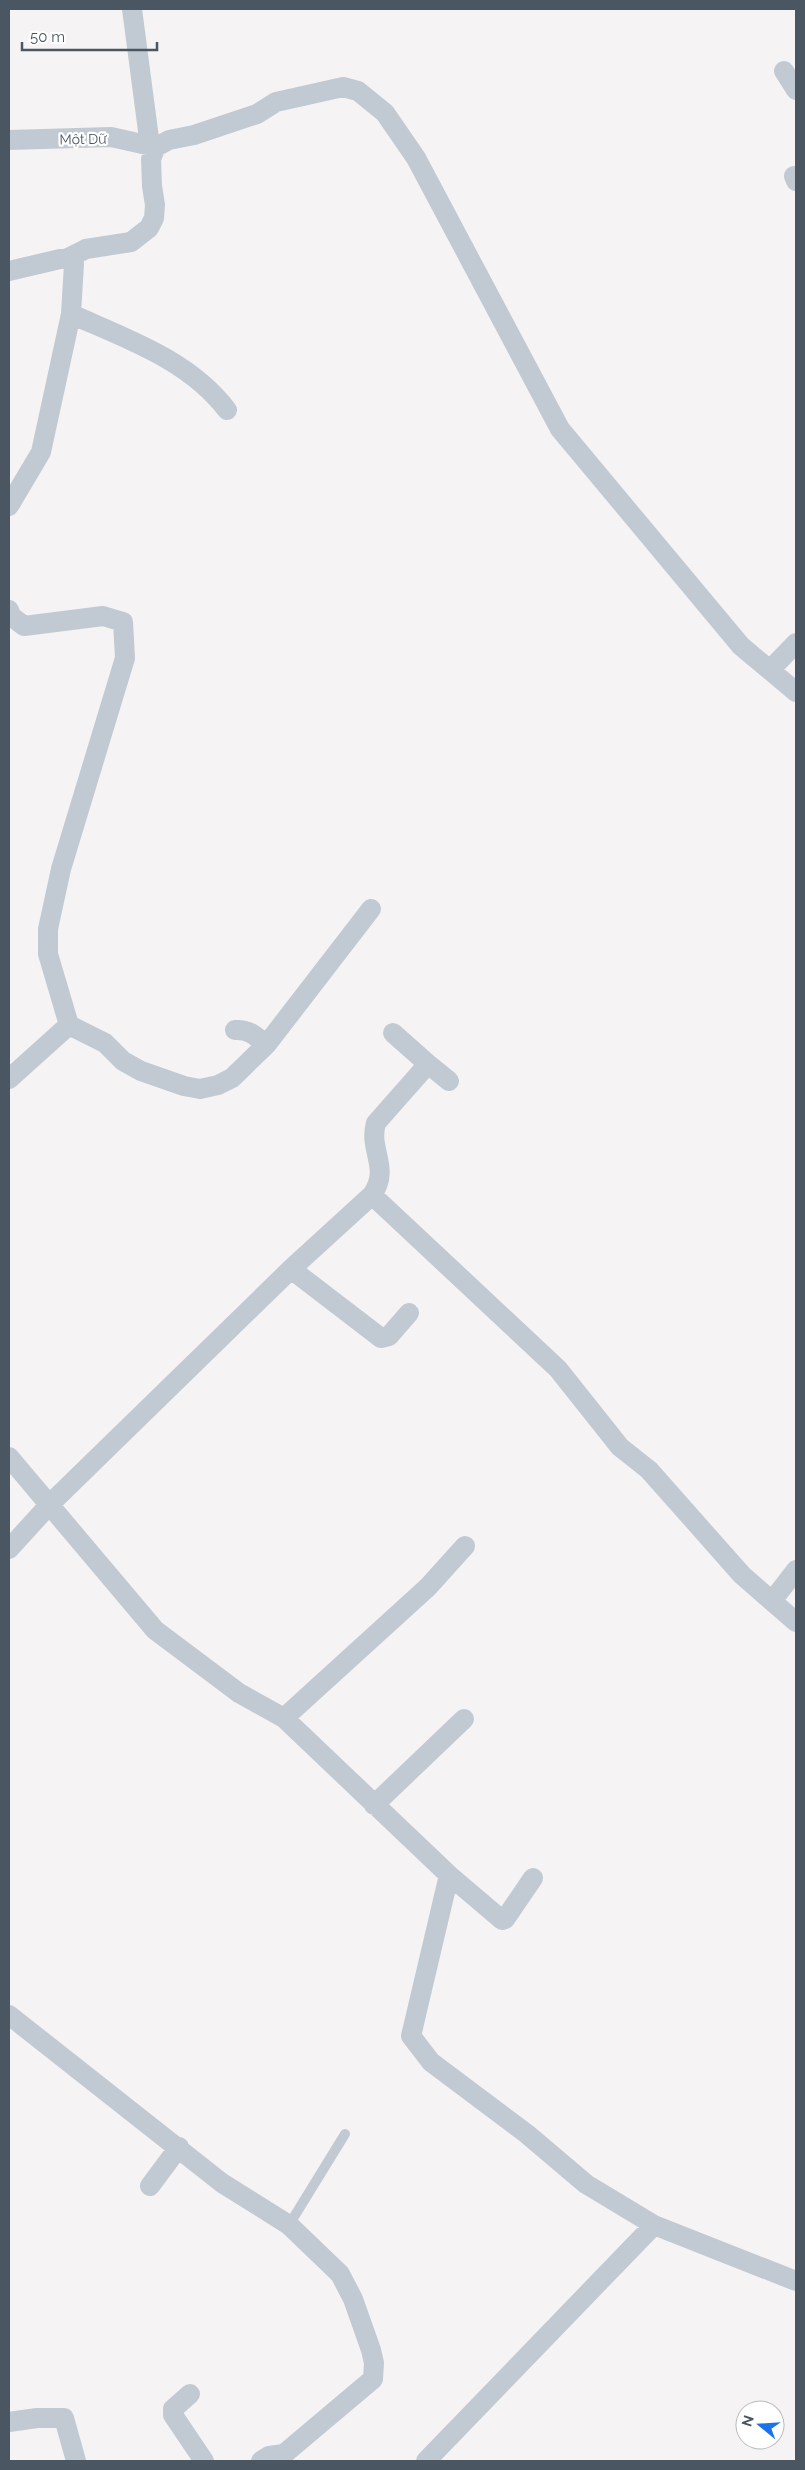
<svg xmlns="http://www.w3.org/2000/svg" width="805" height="2470" font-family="Raleway,sans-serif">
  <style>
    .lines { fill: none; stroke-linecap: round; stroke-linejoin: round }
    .service { stroke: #c1cad2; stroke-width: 10 }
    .minor { stroke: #c1cad2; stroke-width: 20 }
    .labels { text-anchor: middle; stroke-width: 4.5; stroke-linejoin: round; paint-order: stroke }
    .street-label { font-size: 14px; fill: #4a5661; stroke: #fff }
  </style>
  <rect width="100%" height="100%" fill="#f5f3f3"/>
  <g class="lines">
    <path class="service" d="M 289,2225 L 345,2134"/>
    <path class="minor" d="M 132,9 L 150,146
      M 784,71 L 796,90
      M 9,140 L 111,137 L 156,147
      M 794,176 L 796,181
      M 66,259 L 86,249 L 131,242 L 149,228 L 154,218 L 155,205 L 152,186 L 151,159 L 156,147 L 169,140 L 194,135 L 257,114 L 276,102 L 343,87 L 358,91 L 385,113 L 416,158 L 560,429 L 741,646 L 796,692
      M 9,271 L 60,259 L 66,259 L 74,264 L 71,314 L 41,452 L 9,506
      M 71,314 C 127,339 189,360 227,410
      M 9,610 L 11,616 L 24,626 L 103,616 L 123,622 L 125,658 L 61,869 L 48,929 L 48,954 L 69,1025 L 9,1079
      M 770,670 L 796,643
      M 69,1025 L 105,1043 L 123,1061 L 141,1071 L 184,1086 L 200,1089 L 218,1085 L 232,1078 L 267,1044 L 371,909
      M 235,1030 C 249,1029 256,1036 266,1045
      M 428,1064 L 449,1081
      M 372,1195 L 558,1369 L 620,1447 L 649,1470 L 742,1575 L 796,1622
      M 291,1269 L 372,1195 C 391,1168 368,1150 376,1123 L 428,1064 L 393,1033
      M 9,1457 L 155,1630 L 239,1693 L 284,1718 L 449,1875 L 411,2036 L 431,2062 L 527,2134 L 586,2184 L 654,2225 L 796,2281
      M 9,1549 L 50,1504 L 291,1269 L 381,1338 L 389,1336 L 409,1313
      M 772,1601 L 796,1570
      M 284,1718 L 428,1587 L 465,1546
      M 374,1805 L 464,1719
      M 449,1875 L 502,1920 L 505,1919 L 533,1878
      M 9,2015 L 222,2183 L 289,2225 L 340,2274 L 353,2299 L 371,2350 L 374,2363 L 373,2379 L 284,2454 L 269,2456 L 261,2461
      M 150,2186 L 179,2147
      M 190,2394 L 173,2409 L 173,2415 L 204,2461
      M 9,2422 L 37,2418 L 64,2418 L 76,2461
      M 426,2461 L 654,2225"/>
  </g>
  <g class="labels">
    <g class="street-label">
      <text transform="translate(83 139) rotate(-1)" y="5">Một Dữ</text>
    </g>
  </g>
  <rect width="805" height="2470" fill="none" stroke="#4a5661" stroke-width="20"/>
  <g transform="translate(760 2425) rotate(288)"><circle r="24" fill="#ffffff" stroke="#b7bbc0"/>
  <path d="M0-4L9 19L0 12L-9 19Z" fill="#1a73e8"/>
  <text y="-8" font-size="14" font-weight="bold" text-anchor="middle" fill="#4a5661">N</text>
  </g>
  <path d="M22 42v8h135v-8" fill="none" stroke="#4a5661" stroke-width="2.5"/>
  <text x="30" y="42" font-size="15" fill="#4a5661" stroke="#ffffff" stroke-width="4" paint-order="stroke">50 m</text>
</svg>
